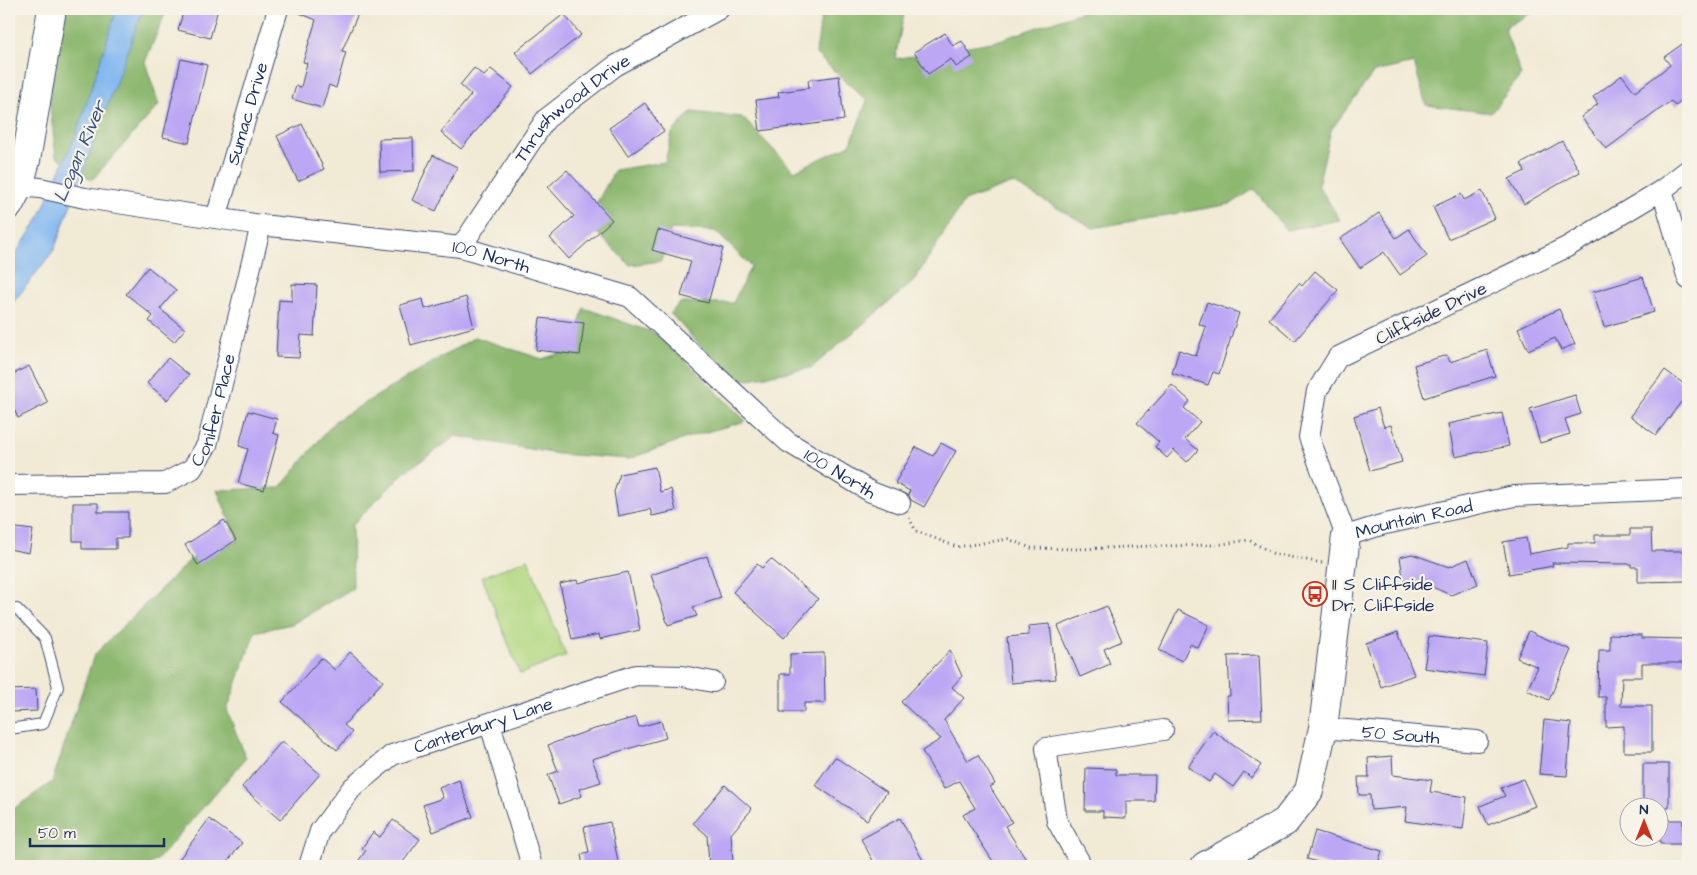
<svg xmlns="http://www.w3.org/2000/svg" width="1697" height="875" font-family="'Architects Daughter',sans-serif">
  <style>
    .green { fill: #b2d881; stroke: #668470 }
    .forest { fill: #8db86f; stroke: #547466 }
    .water { fill: #81b7f0; stroke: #4e73a7 }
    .building { fill: #bba7f4 }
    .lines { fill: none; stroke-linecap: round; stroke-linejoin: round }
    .lane-casing { stroke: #3b4b70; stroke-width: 12 }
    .street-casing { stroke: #3b4b70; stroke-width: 22 }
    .secondary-casing { stroke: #3b4b70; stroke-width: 30 }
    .path { stroke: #3b4b70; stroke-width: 3; stroke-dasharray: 1 4; stroke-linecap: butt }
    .lane { stroke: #fff; stroke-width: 10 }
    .street { stroke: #fff; stroke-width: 20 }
    .secondary { stroke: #fff; stroke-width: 28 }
    .labels { text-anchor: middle; stroke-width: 4.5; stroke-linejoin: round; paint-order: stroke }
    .street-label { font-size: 18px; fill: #1b2f5e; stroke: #f7f3e8 }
    .poi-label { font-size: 18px; fill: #1b2f5e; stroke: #f7f3e8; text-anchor: start }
    .water-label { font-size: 19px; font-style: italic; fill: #345182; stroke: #f7f3e8 }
  </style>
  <rect width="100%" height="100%" fill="#f7f3e8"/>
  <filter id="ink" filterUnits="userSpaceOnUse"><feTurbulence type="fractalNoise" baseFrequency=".02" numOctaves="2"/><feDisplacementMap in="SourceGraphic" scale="10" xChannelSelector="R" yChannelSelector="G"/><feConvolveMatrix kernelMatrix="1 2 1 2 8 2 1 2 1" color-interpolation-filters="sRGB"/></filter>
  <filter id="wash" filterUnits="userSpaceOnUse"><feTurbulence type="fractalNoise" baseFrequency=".0096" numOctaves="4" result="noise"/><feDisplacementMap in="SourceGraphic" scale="20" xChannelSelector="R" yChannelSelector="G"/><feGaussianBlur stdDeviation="1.12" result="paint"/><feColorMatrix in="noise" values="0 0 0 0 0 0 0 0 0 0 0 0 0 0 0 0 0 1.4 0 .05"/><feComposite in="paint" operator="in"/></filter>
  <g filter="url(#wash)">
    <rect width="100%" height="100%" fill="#f1ead5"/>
    <path class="green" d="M 528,559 L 566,656 L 520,674 L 482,577 Z"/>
    <path class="forest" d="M 63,9 L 167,9 L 145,62 L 159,105 L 92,180 L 56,156 L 49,99 Z
      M 822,9 L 901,9 L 904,14 L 895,59 L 997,41 L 1090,9 L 1538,9 L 1504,28 L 1521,75 L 1491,113 L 1426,105 L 1414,63 L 1374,72 L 1331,130 L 1318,185 L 1340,220 L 1286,230 L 1254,189 L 1231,204 L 1093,228 L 1013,183 L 964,201 L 913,282 L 811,368 L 733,382 L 670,313 L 680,303 L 733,303 L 751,266 L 715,231 L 671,229 L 661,261 L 630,265 L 586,222 L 615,170 L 665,162 L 672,133 L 691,112 L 742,117 L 794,171 L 850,145 L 867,101 L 816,54 Z
      M 584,308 L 660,335 L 746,421 L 692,436 L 629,459 L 558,454 L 456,436 L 405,472 L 352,525 L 353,588 L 292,624 L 255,632 L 227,710 L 246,758 L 157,860 L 147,866 L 9,866 L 9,812 L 52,782 L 94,655 L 190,560 L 238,541 L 217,490 L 280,488 L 335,421 L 475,337 L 542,359 L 571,350 Z"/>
    <path class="water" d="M 117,9 L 143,9 L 54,250 L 9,308 L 9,264 L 38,220 L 77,132 Z"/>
    <g id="blocks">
      <path class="building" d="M 184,9 L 218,9 L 210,38 L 178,30 Z
        M 290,9 L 360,9 L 342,51 L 346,52 L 336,88 L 329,85 L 322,108 L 292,99 L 296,86 L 301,87 L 307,63 L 303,62 L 316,20 Z
        M 564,14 L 581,35 L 532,74 L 515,52 Z
        M 945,33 L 953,46 L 962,41 L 972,57 L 956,67 L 951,59 L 928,74 L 914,52 Z
        M 1688,40 L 1688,97 L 1675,106 L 1671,101 L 1606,149 L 1581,117 L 1598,104 L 1593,97 L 1622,75 L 1635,92 L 1670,65 L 1664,57 Z
        M 181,59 L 207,65 L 189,143 L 163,137 Z
        M 474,68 L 484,76 L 491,69 L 513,87 L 461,149 L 441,132 L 471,95 L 460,85 Z
        M 839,76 L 844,120 L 760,131 L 756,100 L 779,97 L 778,92 L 809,88 L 808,80 Z
        M 645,103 L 664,131 L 628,156 L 609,128 Z
        M 302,124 L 324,169 L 298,181 L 277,136 Z
        M 413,138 L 414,171 L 380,172 L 379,139 Z
        M 1562,141 L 1580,172 L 1524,204 L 1509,179 L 1525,171 L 1521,164 Z
        M 433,155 L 457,167 L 436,211 L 412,200 Z
        M 567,170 L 612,220 L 569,259 L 550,238 L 574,216 L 548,187 Z
        M 1482,191 L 1495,218 L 1448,239 L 1433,207 L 1461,194 L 1464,200 Z
        M 1379,213 L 1396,238 L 1409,229 L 1427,256 L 1400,275 L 1384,252 L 1360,268 L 1340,239 Z
        M 658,230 L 723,248 L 708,303 L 681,296 L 691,261 L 652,250 Z
        M 148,267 L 176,290 L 160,309 L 185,329 L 174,342 L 149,321 L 153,316 L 126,294 Z
        M 1315,271 L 1338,290 L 1295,341 L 1269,319 L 1299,283 L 1302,286 Z
        M 1643,277 L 1654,312 L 1604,327 L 1593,292 Z
        M 292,284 L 317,285 L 314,336 L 301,335 L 299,358 L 276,357 L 279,300 L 292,301 Z
        M 466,297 L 474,327 L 411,345 L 400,305 L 423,299 L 425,309 Z
        M 1207,302 L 1239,313 L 1219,374 L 1213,372 L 1208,385 L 1172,373 L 1179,350 L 1196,356 L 1206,327 L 1199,324 Z
        M 1559,309 L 1575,344 L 1561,350 L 1555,338 L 1528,350 L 1518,328 Z
        M 540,318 L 584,323 L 580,355 L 536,350 Z
        M 1487,350 L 1495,376 L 1424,398 L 1414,365 L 1447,355 L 1450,362 Z
        M 168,358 L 189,375 L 167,400 L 147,383 Z
        M 29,366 L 48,403 L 18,418 L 9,399 L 9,376 Z
        M 1665,370 L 1688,387 L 1688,393 L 1656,435 L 1630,416 Z
        M 1172,385 L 1190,401 L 1184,408 L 1200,422 L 1185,439 L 1198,450 L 1187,462 L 1174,450 L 1167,458 L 1155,447 L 1159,442 L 1137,423 Z
        M 1575,395 L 1581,414 L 1565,419 L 1570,434 L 1540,443 L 1530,409 Z
        M 1378,408 L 1384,427 L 1391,425 L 1402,462 L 1370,471 L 1354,416 Z
        M 248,411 L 277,419 L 273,433 L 279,435 L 264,490 L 238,483 L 248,449 L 239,446 Z
        M 1502,413 L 1509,446 L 1455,457 L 1448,424 Z
        M 941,443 L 956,451 L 924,507 L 911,500 L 908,494 L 910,491 L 895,483 L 916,447 L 933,456 Z
        M 655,467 L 660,492 L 671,489 L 676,511 L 652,516 L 650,509 L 618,516 L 614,492 L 620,474 Z
        M 73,503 L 98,503 L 98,512 L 128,512 L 128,538 L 116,538 L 116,549 L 82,549 L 82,541 L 73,541 Z
        M 224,520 L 236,540 L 198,565 L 185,545 Z
        M 9,527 L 33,530 L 29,553 L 9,549 Z
        M 1630,529 L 1651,529 L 1652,551 L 1687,551 L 1687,581 L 1638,582 L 1638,567 L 1631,567 L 1631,564 L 1552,563 L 1553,566 L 1509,574 L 1503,542 L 1526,538 L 1529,554 L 1568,547 L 1568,543 L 1595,543 L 1595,535 L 1630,535 Z
        M 1412,554 L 1449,567 L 1468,559 L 1478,584 L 1451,595 L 1420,582 L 1404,584 L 1400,557 Z
        M 707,556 L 721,598 L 693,607 L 697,616 L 668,625 L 651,575 Z
        M 771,559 L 818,599 L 784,638 L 733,592 L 757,564 L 762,568 Z
        M 628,572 L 640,630 L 600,639 L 599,634 L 572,640 L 560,584 L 577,580 L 578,583 Z
        M 1107,606 L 1122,641 L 1104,649 L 1110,664 L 1080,677 L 1058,626 Z
        M 1178,610 L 1209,625 L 1198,648 L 1190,644 L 1182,661 L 1159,650 Z
        M 1050,624 L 1056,679 L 1011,683 L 1007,637 L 1029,635 L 1028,626 Z
        M 1529,631 L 1571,650 L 1549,700 L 1527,690 L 1538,667 L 1517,658 Z
        M 1398,632 L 1414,675 L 1381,687 L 1366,643 Z
        M 1610,634 L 1642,635 L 1642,638 L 1688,639 L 1688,663 L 1642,663 L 1642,677 L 1622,677 L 1621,706 L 1652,706 L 1652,752 L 1624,752 L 1624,726 L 1606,727 L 1606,697 L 1598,697 L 1599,650 L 1610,650 Z
        M 1429,636 L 1488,643 L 1484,676 L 1424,668 Z
        M 950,650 L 962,676 L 952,687 L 964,698 L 944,720 L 968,761 L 978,755 L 995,784 L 990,787 L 1012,822 L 1005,826 L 1030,866 L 996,866 L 963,815 L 975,808 L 959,781 L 944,789 L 922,751 L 941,739 L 901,702 Z
        M 350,652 L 383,681 L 344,725 L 352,732 L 337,750 L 282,702 L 321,658 L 335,670 Z
        M 824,653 L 825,703 L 804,703 L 804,712 L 780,712 L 780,674 L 790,674 L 790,654 Z
        M 1259,655 L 1262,719 L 1228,720 L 1227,696 L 1230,696 L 1228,656 Z
        M 36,689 L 37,711 L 9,712 L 9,690 Z
        M 636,717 L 639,727 L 661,721 L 666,738 L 592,759 L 601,782 L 579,789 L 582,796 L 559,804 L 548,775 L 558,771 L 548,745 L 588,731 Z
        M 1544,720 L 1571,723 L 1567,776 L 1539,774 Z
        M 1213,731 L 1261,765 L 1252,778 L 1244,772 L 1233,787 L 1215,774 L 1209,782 L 1188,767 Z
        M 282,741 L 320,774 L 280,820 L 242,787 Z
        M 1392,756 L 1393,775 L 1432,780 L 1430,792 L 1467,797 L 1463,829 L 1405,821 L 1407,807 L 1371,810 L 1370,795 L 1359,795 L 1358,777 L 1369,777 L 1368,758 Z
        M 835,757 L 887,792 L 867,820 L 815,785 Z
        M 1643,764 L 1669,764 L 1669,808 L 1643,808 Z
        M 1086,768 L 1116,769 L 1116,775 L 1155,775 L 1154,801 L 1126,801 L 1126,818 L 1103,817 L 1103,811 L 1085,811 Z
        M 1523,779 L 1535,806 L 1488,825 L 1480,806 L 1505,796 L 1501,788 Z
        M 459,780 L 473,817 L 433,832 L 423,805 L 443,798 L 439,788 Z
        M 725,785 L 752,809 L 731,834 L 733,863 L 709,865 L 707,835 L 693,823 Z
        M 900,818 L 926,866 L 876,866 L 861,839 Z
        M 209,819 L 242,843 L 224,866 L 174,866 Z
        M 393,820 L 420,839 L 400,866 L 355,866 L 366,850 L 362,848 L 373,832 L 380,837 Z
        M 1660,820 L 1683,820 L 1683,844 L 1660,844 Z
        M 610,822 L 619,866 L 583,866 L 581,854 L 589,852 L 584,827 Z
        M 1315,831 L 1382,851 L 1377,866 L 1332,866 L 1307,859 Z"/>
    </g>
  </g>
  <g filter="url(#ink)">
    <use href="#blocks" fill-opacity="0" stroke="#3b4b70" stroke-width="1"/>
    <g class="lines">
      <defs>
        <path id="lane" d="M 9,609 L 17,609 L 45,638 L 58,687 L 43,724 L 9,729"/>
        <g id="street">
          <path id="s1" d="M 1688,170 L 1662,190 L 1567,247 L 1338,357 L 1317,391 L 1309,437 L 1346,536 L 1381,525 L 1514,496 L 1688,489"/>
          <path id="s2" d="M 9,185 L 40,188 L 85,198 L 261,225 L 461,247 L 630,297 L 788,442 L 871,492 L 900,503"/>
          <path d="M 1662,190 L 1688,279"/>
          <path id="s3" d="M 216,218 L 278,9"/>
          <path id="s4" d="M 461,247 L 546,119 L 615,66 L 719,9"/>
          <path id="s5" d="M 9,485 L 165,483 L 192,469 L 207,445 L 261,225"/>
          <path d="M 490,724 L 532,866"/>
          <path id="s6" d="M 1323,728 L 1477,741"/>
          <path id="s7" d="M 309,866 L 320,831 L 352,788 L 392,755 L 636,675 L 682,676 L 713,682"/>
          <path d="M 1082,866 L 1057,821 L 1046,748 L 1163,730"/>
        </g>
        <path id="secondary" d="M 9,205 L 19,186 L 26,160 L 52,9
          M 1205,866 L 1285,822 L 1309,791 L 1323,728 L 1346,536"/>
      </defs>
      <use href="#lane" class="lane-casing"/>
      <use href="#street" class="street-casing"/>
      <use href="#secondary" class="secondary-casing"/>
      <path class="path" d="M 909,518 L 916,531 L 957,547 L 1008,539 L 1031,548 L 1077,549 L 1155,546 L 1216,545 L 1249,540 L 1274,554 L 1322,563"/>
      <use href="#lane" class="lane"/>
      <use href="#street" class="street"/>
      <use href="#secondary" class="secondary"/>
    </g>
  </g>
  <defs>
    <symbol id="bus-ring" viewBox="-11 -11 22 22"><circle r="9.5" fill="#f7f3e8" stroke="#c8321e" stroke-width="1.5"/><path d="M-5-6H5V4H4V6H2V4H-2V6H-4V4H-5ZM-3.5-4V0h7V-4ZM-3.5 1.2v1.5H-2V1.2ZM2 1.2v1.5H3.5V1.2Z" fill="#c8321e"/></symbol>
  </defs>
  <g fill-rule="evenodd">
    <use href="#bus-ring" x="1301" y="580" width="28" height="28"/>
  </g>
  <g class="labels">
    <g class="street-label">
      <text dy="6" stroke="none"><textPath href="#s4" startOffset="180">Thrushwood Drive</textPath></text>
      <text dy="6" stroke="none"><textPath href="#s3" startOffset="109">Sumac Drive</textPath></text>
      <text dy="6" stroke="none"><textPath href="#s2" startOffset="488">100 North</textPath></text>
      <text transform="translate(1431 313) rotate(-26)" y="6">Cliffside Drive</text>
      <text dy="6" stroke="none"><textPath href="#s5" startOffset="250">Conifer Place</textPath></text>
      <text dy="6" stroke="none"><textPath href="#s2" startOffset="908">100 North</textPath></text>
      <text dy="6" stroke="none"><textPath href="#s1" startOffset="660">Mountain Road</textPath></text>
      <text dy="6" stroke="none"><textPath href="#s7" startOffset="238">Canterbury Lane</textPath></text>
      <text dy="6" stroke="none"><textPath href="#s6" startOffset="78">50 South</textPath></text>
    </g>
    <g class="poi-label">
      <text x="1332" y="590">11 S Cliffside<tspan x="1332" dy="21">Dr, Cliffside</tspan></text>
    </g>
    <g class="water-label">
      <text transform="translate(79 151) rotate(-67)" y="7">Logan River</text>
    </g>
  </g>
  <rect width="1697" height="875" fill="none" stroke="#f7f3e8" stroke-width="30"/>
  <g transform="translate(1644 822)"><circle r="24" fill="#f7f3e8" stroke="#9fa5b1"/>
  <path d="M0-4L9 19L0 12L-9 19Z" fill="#c8321e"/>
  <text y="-8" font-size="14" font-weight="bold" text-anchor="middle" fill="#1b2f5e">N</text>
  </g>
  <path d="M30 838v8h134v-8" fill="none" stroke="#1b2f5e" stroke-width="2.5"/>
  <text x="38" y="838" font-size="15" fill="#1b2f5e" stroke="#f7f3e8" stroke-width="4" paint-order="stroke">50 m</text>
</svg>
